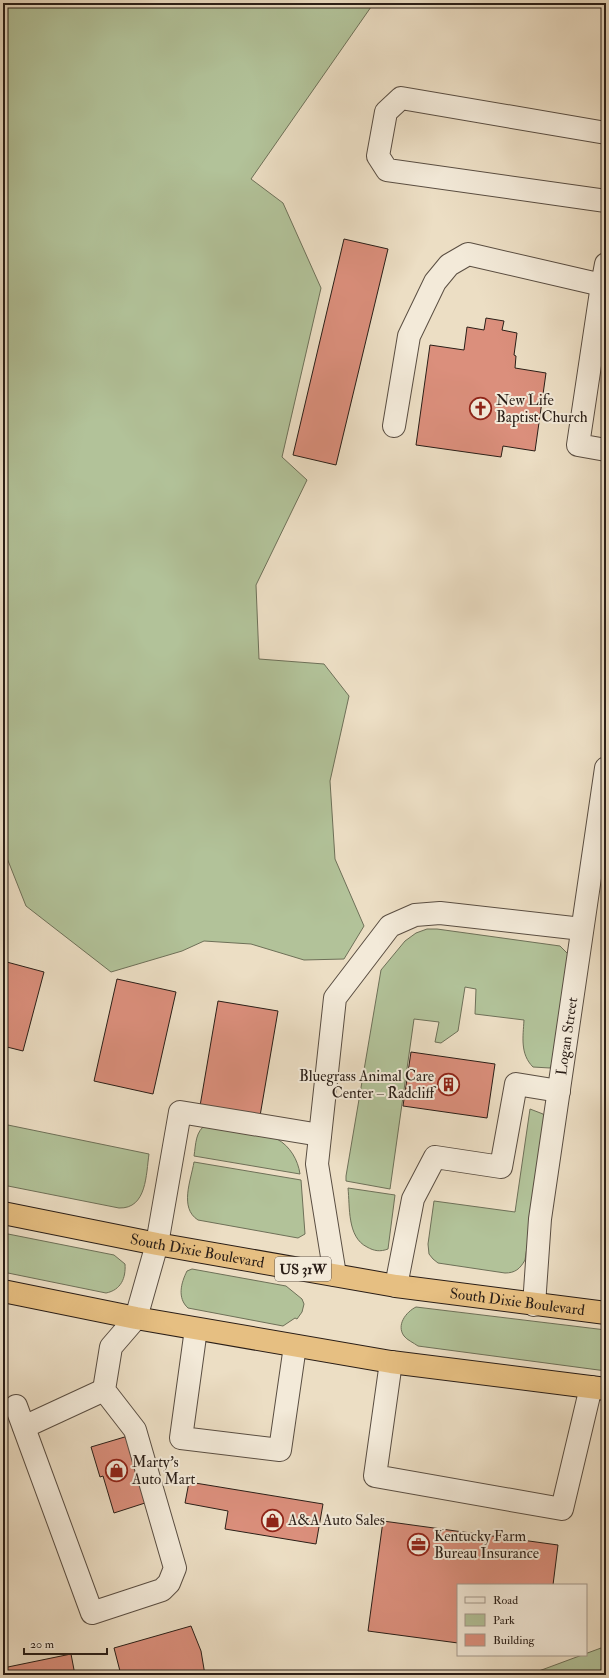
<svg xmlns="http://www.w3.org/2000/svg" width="609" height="1678" font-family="'IM FELL Double Pica',serif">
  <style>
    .green { fill: #b2c299; stroke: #6e7058 }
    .building { fill: #db8f7c; stroke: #2a1e17 }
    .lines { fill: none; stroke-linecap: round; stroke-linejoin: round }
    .minor-casing { stroke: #5a4e42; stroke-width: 24 }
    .highway-casing { stroke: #2a1e17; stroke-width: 24 }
    .minor { stroke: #f3ead9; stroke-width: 22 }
    .highway { stroke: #e6bf82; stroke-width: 22 }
    .labels { text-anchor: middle; stroke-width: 4; stroke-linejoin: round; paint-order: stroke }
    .shield { fill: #f3ead9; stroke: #665b51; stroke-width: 1 }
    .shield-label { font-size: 14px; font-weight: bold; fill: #2a1e17 }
    .poi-label { font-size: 15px; fill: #2a1e17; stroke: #f3ead9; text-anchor: start }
    .street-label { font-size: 15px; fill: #2a1e17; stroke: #f3ead9 }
  </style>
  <rect width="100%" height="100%" fill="#ecdec4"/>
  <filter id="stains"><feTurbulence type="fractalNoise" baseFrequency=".005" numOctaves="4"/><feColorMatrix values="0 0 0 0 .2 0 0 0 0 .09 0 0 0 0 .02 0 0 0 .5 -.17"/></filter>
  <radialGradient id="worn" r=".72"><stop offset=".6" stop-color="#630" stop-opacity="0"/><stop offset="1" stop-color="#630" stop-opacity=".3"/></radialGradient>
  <path class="green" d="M 3,3 L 378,3 L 371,7 L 251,179 L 283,203 L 321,288 L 282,457 L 307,480 L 256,585 L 259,659 L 324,664 L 349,696 L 330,781 L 335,859 L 364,926 L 344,959 L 304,960 L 251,944 L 204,941 L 182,951 L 111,972 L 26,906 L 3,848 Z
    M 427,929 L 437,929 L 560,946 L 568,954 L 552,1063 L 550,1068 L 533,1067 C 520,1054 523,1037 524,1020 L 475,1014 L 476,989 L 465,987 L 458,1031 L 441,1043 L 435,1042 L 439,1022 L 414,1019 L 390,1189 L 346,1181 L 346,1176 L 381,970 L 405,941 L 416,933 Z
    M 530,1109 L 543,1114 L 547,1121 L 525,1260 C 520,1269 515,1273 505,1273 L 438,1263 L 433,1259 L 429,1254 L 428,1244 L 434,1201 L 515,1212 Z
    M 3,1124 L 149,1154 C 146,1174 147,1209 119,1208 L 3,1185 Z
    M 207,1124 C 222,1127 267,1133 277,1139 C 290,1146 298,1160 300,1174 L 194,1156 C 196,1144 195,1131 207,1124 Z
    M 194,1162 L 301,1180 L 305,1234 L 298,1238 L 198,1220 C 179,1208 191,1180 194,1162 Z
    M 348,1188 L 395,1195 L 388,1249 C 380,1252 374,1251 367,1247 C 347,1237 350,1207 348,1188 Z
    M 3,1233 L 114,1255 L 125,1264 C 126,1278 121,1290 106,1293 L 3,1272 Z
    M 192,1269 L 286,1286 L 302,1299 L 304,1304 L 302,1312 L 297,1319 L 295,1318 L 283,1326 L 188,1308 C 177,1298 181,1283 187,1271 Z
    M 416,1307 L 606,1330 L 606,1371 L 418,1346 C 414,1343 407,1340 404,1336 C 396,1325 406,1312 416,1307 Z
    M 601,1648 L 606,1648 L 606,1675 L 528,1675 Z"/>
  <path class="building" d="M 344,239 L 388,249 L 336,465 L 293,455 Z
    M 486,318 L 504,321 L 502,330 L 517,333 L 514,355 L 516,356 L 515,368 L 546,373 L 535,451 L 503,446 L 501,457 L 416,445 L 430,345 L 464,350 L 467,327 L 484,330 Z
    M 3,961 L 44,972 L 23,1051 L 3,1046 Z
    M 117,979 L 176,992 L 153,1094 L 94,1081 Z
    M 218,1001 L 278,1011 L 260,1116 L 200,1106 Z
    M 411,1052 L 495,1064 L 487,1118 L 403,1106 Z
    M 128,1436 L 137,1466 L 134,1466 L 145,1503 L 114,1513 L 103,1476 L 100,1477 L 91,1447 Z
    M 189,1482 L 323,1504 L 316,1544 L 225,1529 L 228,1511 L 185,1503 Z
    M 383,1521 L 558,1545 L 553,1585 L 458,1585 L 458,1643 L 368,1631 Z
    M 191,1626 L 201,1651 L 205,1675 L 121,1675 L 114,1648 Z
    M 71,1654 L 75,1675 L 5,1675 L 3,1668 Z"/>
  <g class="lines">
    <defs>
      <g id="minor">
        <path d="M 606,133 L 401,98 L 386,112 L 378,156 L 387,170 L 606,201"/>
        <path d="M 606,285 L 602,285 L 578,445 L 606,450"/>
        <path d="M 394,426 L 409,336 L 435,282 L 449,265 L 468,254 L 602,285 L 606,264"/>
        <path d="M 335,1275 L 317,1164 L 335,998 L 390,926 L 415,915 L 440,913 L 582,929"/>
        <path d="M 396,1286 L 413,1199 L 435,1157 L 501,1167 L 516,1084 L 559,1091"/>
        <path id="s1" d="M 534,1305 L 540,1219 L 606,768"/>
        <path d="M 196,1329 L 181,1438 L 280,1450 L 295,1346"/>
        <path d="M 391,1362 L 375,1476 L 562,1509 L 591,1387"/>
        <path d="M 16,1406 L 92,1613 L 162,1590 L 169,1583 L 175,1568 L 135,1430 L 104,1390 L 111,1347 L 136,1318 L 157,1244 L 180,1112 L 320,1135"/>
        <path d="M 24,1427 L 104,1390"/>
      </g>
      <g id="highway">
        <path id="s2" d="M 3,1213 L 157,1244 L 396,1286 L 606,1313"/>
        <path d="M 3,1291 L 136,1318 L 391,1362 L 606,1389"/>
      </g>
    </defs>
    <use href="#minor" class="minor-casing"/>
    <use href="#highway" class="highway-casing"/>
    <use href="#minor" class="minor"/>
    <use href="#highway" class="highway"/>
  </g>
  <defs>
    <symbol id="church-ring" viewBox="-11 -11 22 22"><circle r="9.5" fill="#f3ead9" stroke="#8f2418" stroke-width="1.5"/><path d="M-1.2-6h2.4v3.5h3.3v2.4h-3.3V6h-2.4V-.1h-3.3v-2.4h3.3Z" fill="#8f2418"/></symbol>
    <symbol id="building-ring" viewBox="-11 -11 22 22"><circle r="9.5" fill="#f3ead9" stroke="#8f2418" stroke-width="1.5"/><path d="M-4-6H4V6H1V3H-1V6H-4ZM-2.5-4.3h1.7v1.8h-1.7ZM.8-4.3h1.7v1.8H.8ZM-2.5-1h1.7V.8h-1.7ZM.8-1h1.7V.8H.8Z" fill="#8f2418"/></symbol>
    <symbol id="shop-ring" viewBox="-11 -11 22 22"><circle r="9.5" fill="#f3ead9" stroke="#8f2418" stroke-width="1.5"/><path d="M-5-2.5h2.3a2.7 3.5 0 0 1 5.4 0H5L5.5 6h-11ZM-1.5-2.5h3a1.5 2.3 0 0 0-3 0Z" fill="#8f2418"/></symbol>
    <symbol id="office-ring" viewBox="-11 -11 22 22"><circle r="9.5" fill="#f3ead9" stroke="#8f2418" stroke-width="1.5"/><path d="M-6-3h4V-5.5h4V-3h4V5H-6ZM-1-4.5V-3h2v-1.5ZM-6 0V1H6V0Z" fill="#8f2418"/></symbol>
  </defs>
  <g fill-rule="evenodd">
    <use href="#church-ring" x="468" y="396" width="25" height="25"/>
    <use href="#building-ring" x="436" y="1072" width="25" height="25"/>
    <use href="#shop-ring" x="104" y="1458" width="25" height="25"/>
    <use href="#shop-ring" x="260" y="1508" width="25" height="25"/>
    <use href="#office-ring" x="406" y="1532" width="25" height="25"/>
  </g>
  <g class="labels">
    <rect class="shield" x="275" y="1257" width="56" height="24" rx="3"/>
    <g class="shield-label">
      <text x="303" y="1274">US 31W</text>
    </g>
    <g class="poi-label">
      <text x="496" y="405">New Life<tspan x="496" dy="17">Baptist Church</tspan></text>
      <text x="434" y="1081" text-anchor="end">Bluegrass Animal Care<tspan x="434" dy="17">Center – Radcliff</tspan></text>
      <text x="132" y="1467">Marty's<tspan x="132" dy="17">Auto Mart</tspan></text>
      <text x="288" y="1525">A&amp;A Auto Sales</text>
      <text x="434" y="1541">Kentucky Farm<tspan x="434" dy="17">Bureau Insurance</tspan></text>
    </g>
    <g class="street-label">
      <text dy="5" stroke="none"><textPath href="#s1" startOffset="271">Logan Street</textPath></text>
      <text dy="5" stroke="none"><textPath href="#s2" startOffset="198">South Dixie Boulevard</textPath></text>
      <text dy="5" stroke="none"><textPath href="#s2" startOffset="522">South Dixie Boulevard</textPath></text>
    </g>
  </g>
  <rect width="609" height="1678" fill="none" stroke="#ecdec4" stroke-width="16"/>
  <rect x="4" y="4" width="601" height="1670" fill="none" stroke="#2a1e17" stroke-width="2"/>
  <rect x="8" y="8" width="593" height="1662" fill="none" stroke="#2a1e17"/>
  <rect x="457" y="1584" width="130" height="72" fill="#f3ead9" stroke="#a3988b"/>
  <rect x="465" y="1597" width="20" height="6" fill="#f3ead9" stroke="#a3988b"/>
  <text x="493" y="1604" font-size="12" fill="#2a1e17">Road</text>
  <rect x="465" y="1614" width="20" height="12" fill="#b2c299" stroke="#a3988b"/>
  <text x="493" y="1624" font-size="12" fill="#2a1e17">Park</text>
  <rect x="465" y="1634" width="20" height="12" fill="#db8f7c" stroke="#a3988b"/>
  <text x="493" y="1644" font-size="12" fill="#2a1e17">Building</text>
  <path d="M24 1648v6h83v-6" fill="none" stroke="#2a1e17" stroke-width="2"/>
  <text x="30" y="1648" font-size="12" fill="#2a1e17" stroke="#f3ead9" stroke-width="3" paint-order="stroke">20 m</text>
  <rect width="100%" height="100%" filter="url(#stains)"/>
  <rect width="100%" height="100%" fill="url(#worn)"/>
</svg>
